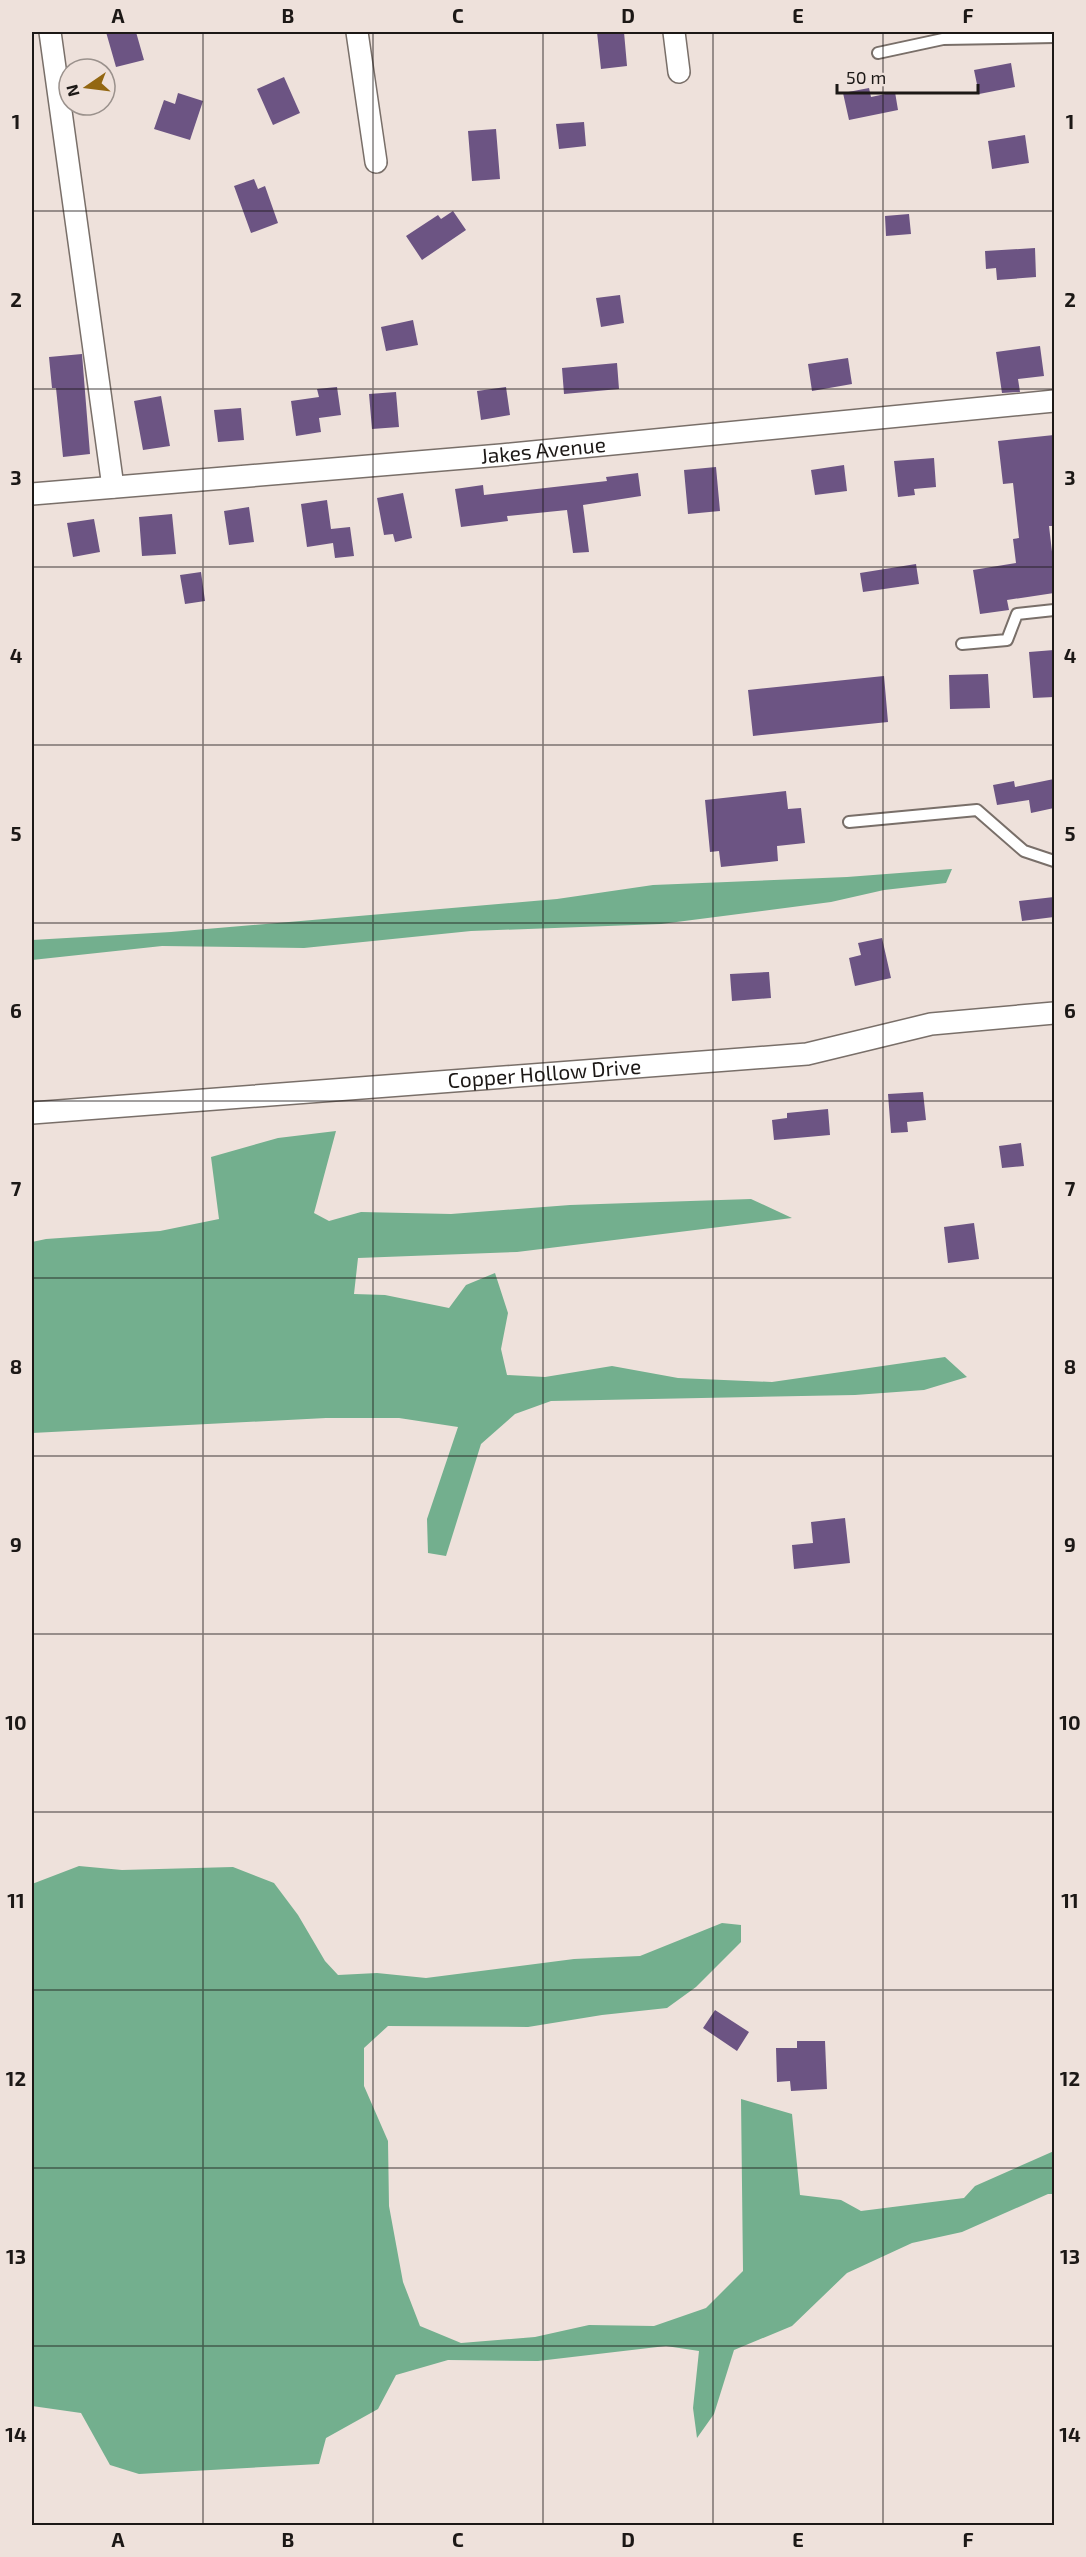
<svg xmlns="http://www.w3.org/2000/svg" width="1086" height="2557" font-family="'Exo 2',sans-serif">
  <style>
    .forest { fill: #73af8e }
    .building { fill: #6c5483 }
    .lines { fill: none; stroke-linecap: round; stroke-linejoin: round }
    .lane-casing { stroke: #796f69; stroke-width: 14 }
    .street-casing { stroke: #796f69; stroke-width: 24 }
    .lane { stroke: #fff; stroke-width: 10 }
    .street { stroke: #fff; stroke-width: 21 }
    .grid { fill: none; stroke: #1c1816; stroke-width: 1.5; stroke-opacity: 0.55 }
    .labels { text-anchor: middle; stroke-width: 6; stroke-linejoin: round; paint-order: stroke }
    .street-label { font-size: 21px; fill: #1c1816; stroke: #eee1db }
    .neatline { fill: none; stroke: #1c1816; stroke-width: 2 }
    .grid-label { font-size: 20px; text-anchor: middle; font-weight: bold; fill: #1c1816 }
  </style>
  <rect width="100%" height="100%" fill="#eee1db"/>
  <path class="forest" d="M 952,869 L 946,883 L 884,890 L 831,902 L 661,924 L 471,931 L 304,948 L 162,946 L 32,960 L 32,940 L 171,932 L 557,899 L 653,885 L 847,877 Z
    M 336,1131 L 314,1213 L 329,1221 L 361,1212 L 451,1214 L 570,1205 L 751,1199 L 792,1218 L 517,1252 L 358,1258 L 354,1294 L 385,1295 L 449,1308 L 466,1285 L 495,1273 L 508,1313 L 501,1349 L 507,1375 L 545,1377 L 612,1366 L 678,1378 L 772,1382 L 945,1357 L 967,1377 L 924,1390 L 855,1395 L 551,1401 L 515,1414 L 481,1444 L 446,1556 L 428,1553 L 427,1519 L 458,1427 L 399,1418 L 326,1418 L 32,1433 L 32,1242 L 46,1239 L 160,1231 L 219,1219 L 211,1157 L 278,1138 Z
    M 79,1866 L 122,1870 L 233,1867 L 274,1883 L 298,1915 L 325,1961 L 338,1975 L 377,1973 L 426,1978 L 574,1959 L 640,1956 L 722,1923 L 741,1925 L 741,1942 L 696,1987 L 667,2008 L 602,2015 L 528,2027 L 388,2026 L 364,2048 L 364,2086 L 388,2141 L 389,2206 L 403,2282 L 420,2326 L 461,2343 L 535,2337 L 589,2325 L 654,2326 L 706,2308 L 743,2271 L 741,2099 L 792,2114 L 800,2195 L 841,2200 L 861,2211 L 964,2198 L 975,2186 L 1054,2151 L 1054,2194 L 1048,2194 L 962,2232 L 912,2243 L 847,2273 L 792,2326 L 734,2350 L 714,2414 L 697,2438 L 693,2408 L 699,2351 L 666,2346 L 538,2361 L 448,2360 L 396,2375 L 378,2409 L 326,2438 L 319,2464 L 139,2474 L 110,2465 L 81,2413 L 32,2406 L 32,1884 Z"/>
  <path class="building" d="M 106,32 L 136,32 L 144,60 L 116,67 Z
    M 597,32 L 624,32 L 627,66 L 601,69 Z
    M 1011,63 L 1015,87 L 979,94 L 974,70 Z
    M 284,77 L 300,113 L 273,125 L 257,89 Z
    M 869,88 L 871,97 L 895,92 L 898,110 L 849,120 L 843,93 Z
    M 178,93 L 203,101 L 190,140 L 154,129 L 164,100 L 175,104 Z
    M 584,122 L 586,146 L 559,149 L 556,124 Z
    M 496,129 L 500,179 L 472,181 L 468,131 Z
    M 1025,135 L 1029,163 L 992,169 L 988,141 Z
    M 254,179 L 258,189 L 265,186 L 278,223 L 251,233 L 234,186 Z
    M 453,211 L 466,230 L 422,260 L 406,236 L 438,215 L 441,219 Z
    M 909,214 L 911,234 L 886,236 L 885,216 Z
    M 1035,248 L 1036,277 L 997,280 L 996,268 L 986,269 L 985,251 Z
    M 620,295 L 624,323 L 601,327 L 596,298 Z
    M 413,320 L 418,345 L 386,351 L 381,327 Z
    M 1040,346 L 1044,376 L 1018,379 L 1020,392 L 1002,393 L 996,352 Z
    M 82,354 L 90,454 L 63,457 L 56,388 L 52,388 L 49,357 Z
    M 848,358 L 852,384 L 812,391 L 808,364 Z
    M 617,363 L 619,389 L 564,394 L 562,368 Z
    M 337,387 L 341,415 L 319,418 L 321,432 L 296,436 L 291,401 L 319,397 L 317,389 Z
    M 506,387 L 510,415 L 481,420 L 477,391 Z
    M 396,392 L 399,427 L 372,429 L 369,394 Z
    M 161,396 L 170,446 L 143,450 L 134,401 Z
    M 241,408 L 244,440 L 218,442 L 214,410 Z
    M 1054,435 L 1054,526 L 1049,526 L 1054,569 L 1054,593 L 1007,600 L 1009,610 L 980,614 L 973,570 L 1016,563 L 1013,539 L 1019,538 L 1013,483 L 1003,484 L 998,441 Z
    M 934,458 L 936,487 L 914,489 L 915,495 L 898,497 L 894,461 Z
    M 844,465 L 847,491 L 815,495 L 811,470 Z
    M 716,467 L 720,511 L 688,514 L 684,470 Z
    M 638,473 L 641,496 L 583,505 L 589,552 L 573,553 L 567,510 L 507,516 L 508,521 L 461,527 L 455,489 L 483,485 L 484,495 L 607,481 L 606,477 Z
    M 403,493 L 412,538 L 395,542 L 393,534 L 384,535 L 377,498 Z
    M 327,500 L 331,529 L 350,527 L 354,556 L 335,558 L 333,543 L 307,547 L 301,504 Z
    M 249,507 L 254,542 L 229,545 L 224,511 Z
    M 172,514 L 176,554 L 142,556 L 139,517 Z
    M 94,519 L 100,552 L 73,557 L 67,523 Z
    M 916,564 L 919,584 L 863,592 L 860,573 Z
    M 201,572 L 205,601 L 185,604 L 180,575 Z
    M 1054,650 L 1054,697 L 1033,698 L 1029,652 Z
    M 988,674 L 990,708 L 950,709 L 949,675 Z
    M 884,676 L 888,722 L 753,736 L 748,690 Z
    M 1054,779 L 1054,808 L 1031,813 L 1029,800 L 997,805 L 993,785 L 1014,781 L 1015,787 Z
    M 786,791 L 788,809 L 801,808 L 805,843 L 777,846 L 778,861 L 721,867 L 719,851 L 710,852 L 705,800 Z
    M 1054,897 L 1054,917 L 1022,921 L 1019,901 Z
    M 882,938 L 891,978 L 855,986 L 849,958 L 861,955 L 858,943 Z
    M 769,972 L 771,998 L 732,1001 L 730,974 Z
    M 923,1092 L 926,1120 L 907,1122 L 908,1132 L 891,1133 L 888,1094 Z
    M 828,1109 L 830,1135 L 774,1140 L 772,1120 L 787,1118 L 787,1113 Z
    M 1021,1143 L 1024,1166 L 1002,1168 L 999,1146 Z
    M 974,1223 L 979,1259 L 948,1263 L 944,1227 Z
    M 845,1518 L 850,1563 L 794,1569 L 792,1545 L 813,1543 L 811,1522 Z
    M 715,2010 L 749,2032 L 737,2051 L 703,2028 Z
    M 797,2041 L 825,2041 L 827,2089 L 791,2091 L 790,2081 L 777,2082 L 776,2048 L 797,2048 Z"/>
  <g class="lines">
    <defs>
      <path id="lane" d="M 878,53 L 943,39 L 1054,37
        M 962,644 L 1007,640 L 1017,614 L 1054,610
        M 849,822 L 977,810 L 1024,851 L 1054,861"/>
      <g id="street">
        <path d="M 50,32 L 113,487"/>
        <path d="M 357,32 L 376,162"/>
        <path d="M 674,32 L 679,72"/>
        <path id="s1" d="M 32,494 L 501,455 L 1054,401"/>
        <path id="s2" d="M 32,1113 L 807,1054 L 931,1024 L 1054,1013"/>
      </g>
    </defs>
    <use href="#lane" class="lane-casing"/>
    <use href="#street" class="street-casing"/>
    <use href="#lane" class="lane"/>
    <use href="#street" class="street"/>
  </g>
  <path class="grid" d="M 203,32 L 203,2526M 373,32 L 373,2526M 543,32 L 543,2526M 713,32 L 713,2526M 883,32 L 883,2526M 32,211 L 1054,211M 32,389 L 1054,389M 32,567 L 1054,567M 32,745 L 1054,745M 32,923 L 1054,923M 32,1101 L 1054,1101M 32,1278 L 1054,1278M 32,1456 L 1054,1456M 32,1634 L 1054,1634M 32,1812 L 1054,1812M 32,1990 L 1054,1990M 32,2168 L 1054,2168M 32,2346 L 1054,2346"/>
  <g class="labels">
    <g class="street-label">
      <text dy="7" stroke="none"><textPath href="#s1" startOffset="513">Jakes Avenue</textPath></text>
      <text dy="7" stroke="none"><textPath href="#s2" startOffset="514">Copper Hollow Drive</textPath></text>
    </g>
  </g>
  <rect width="1086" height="2557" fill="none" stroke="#eee1db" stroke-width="66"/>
  <g transform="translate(87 87) rotate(256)"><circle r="28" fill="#eee1db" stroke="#9a918c" stroke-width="1.5"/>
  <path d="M0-4.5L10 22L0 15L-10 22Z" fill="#936712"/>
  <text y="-9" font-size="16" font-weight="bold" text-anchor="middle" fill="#1c1816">N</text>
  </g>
  <path d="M837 84v9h141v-9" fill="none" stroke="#1c1816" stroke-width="3"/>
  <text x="846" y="84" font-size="18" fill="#1c1816" stroke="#eee1db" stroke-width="4.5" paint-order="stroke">50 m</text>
  <rect x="33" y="33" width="1020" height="2491" class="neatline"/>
  <g class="grid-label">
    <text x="118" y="23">A</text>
    <text x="288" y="23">B</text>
    <text x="458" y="23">C</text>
    <text x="628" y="23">D</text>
    <text x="798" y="23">E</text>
    <text x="968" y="23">F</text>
    <text x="16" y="129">1</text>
    <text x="1070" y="129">1</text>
    <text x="16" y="307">2</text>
    <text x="1070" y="307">2</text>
    <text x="16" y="485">3</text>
    <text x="1070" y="485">3</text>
    <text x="16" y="663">4</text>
    <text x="1070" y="663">4</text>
    <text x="16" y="841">5</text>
    <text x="1070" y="841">5</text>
    <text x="16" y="1018">6</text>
    <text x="1070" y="1018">6</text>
    <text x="16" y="1196">7</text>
    <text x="1070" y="1196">7</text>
    <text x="16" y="1374">8</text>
    <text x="1070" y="1374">8</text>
    <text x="16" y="1552">9</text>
    <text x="1070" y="1552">9</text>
    <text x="16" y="1730">10</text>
    <text x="1070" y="1730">10</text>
    <text x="16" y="1908">11</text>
    <text x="1070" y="1908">11</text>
    <text x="16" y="2086">12</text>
    <text x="1070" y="2086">12</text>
    <text x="16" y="2264">13</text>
    <text x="1070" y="2264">13</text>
    <text x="16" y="2442">14</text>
    <text x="1070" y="2442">14</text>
    <text x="118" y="2547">A</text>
    <text x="288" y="2547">B</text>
    <text x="458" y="2547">C</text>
    <text x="628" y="2547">D</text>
    <text x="798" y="2547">E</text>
    <text x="968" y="2547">F</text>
  </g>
</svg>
